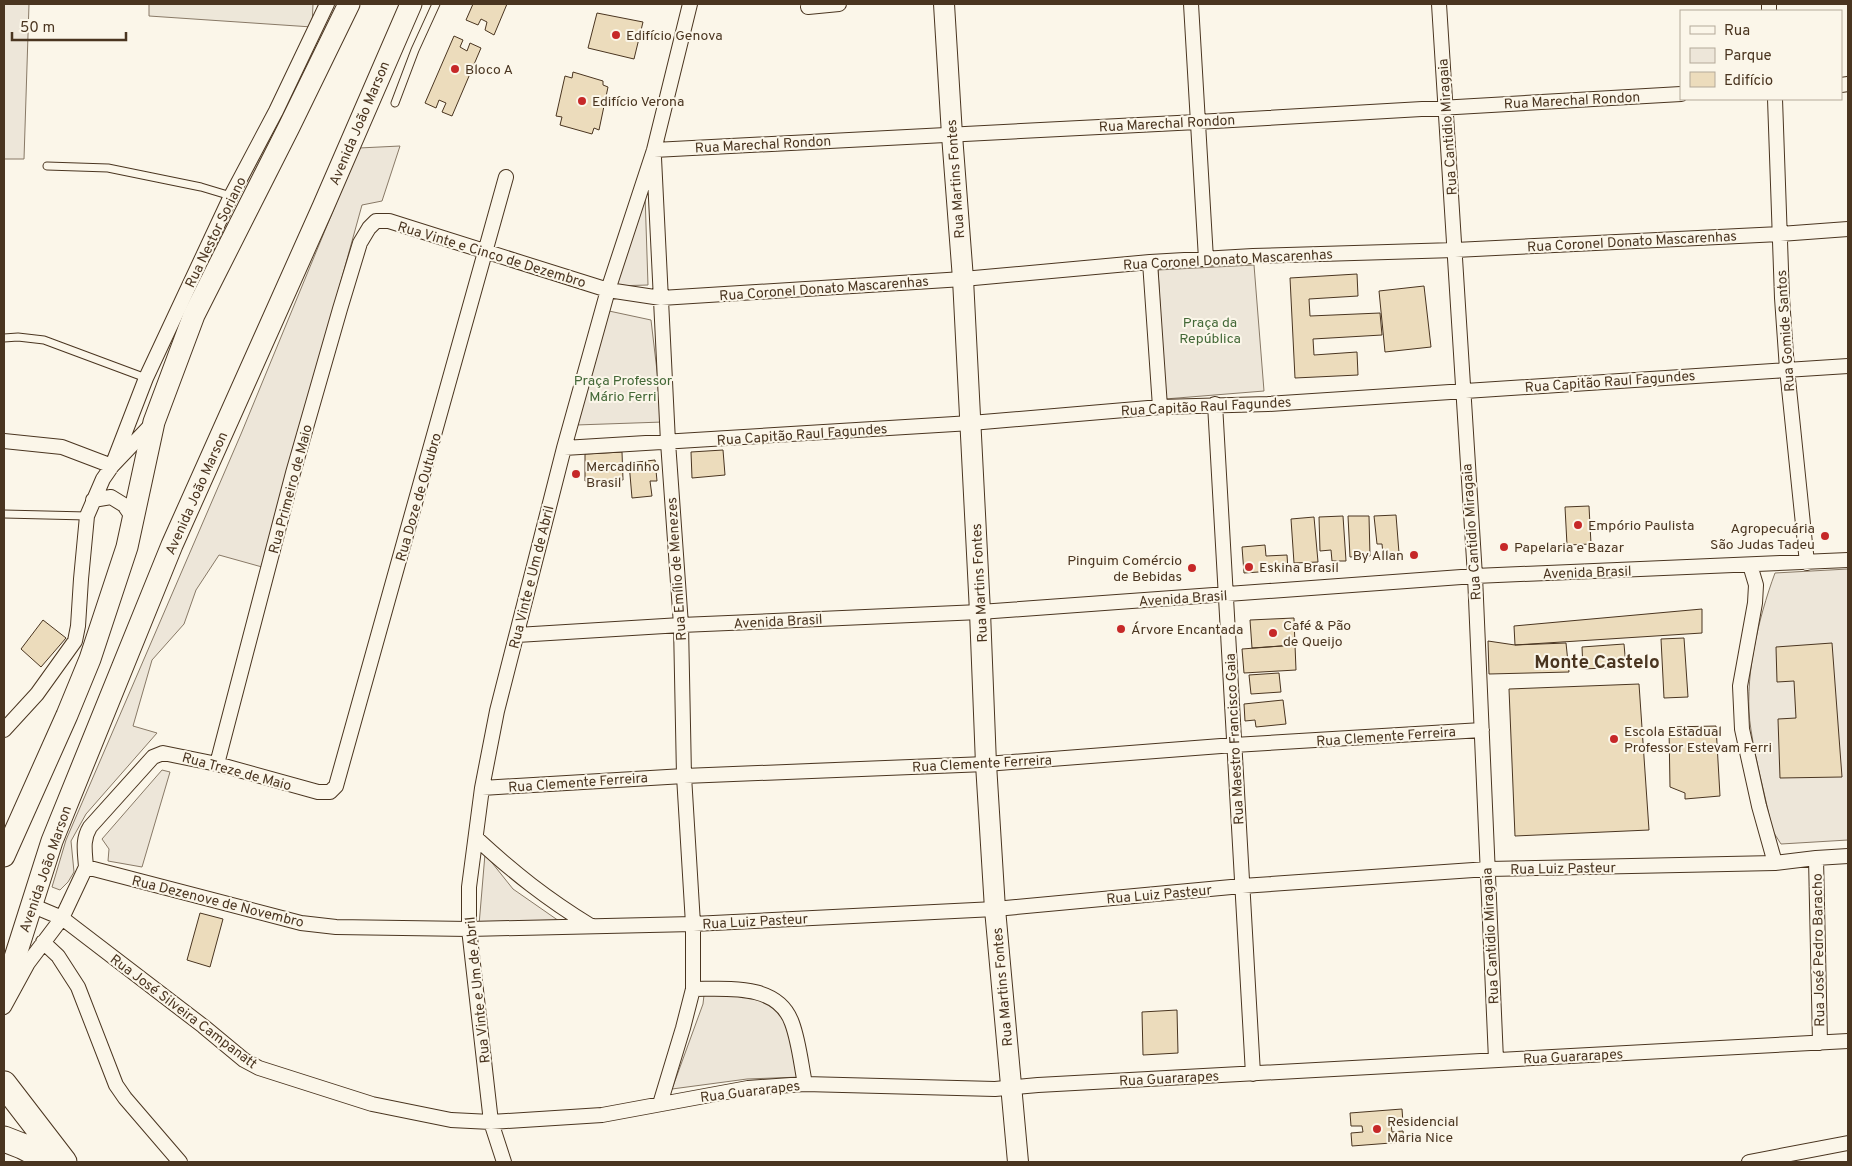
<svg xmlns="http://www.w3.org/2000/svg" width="1852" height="1166" font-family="Overpass,sans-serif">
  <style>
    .green { fill: #ede6d9; stroke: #887966 }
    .parking { fill: #ede7d9; stroke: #887966 }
    .building { fill: #ecdcbc; stroke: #4a3520 }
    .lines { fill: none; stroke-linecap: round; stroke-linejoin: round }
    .lane-casing { stroke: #4a3520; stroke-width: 9 }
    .street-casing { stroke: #4a3520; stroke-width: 16 }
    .secondary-casing { stroke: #4a3520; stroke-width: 22 }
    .primary-casing { stroke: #4a3520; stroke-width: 23 }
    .highway-casing { stroke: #4a3520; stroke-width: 27 }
    .lane { stroke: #fbf6e9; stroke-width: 7 }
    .street { stroke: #fbf6e9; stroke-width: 14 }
    .secondary { stroke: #fbf6e9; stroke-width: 20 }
    .primary { stroke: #fbf6e9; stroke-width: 21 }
    .highway { stroke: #fbf6e9; stroke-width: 25 }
    .poi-dot { fill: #c62828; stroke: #fbf6e9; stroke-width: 2 }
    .labels { text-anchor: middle; stroke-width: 4; stroke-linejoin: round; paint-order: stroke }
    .poi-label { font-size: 14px; fill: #4a3520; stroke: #fbf6e9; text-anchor: start }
    .street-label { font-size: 14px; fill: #4a3520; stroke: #fbf6e9 }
    .park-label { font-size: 14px; fill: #436837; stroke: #fbf6e9 }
    .district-label { font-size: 19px; font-weight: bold; fill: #4a3520; stroke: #fbf6e9 }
  </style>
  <rect width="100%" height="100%" fill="#fbf6e9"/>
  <path class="green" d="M 4,4 L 29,4 L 24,159 L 4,159 Z
    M 400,146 L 382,201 L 362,205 L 262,567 L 219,555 L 196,590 L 184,624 L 152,660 L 133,726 L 157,733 L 86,814 L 71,841 L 74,872 L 68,882 L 60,890 L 52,887 L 66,840 L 241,434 L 359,148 Z
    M 645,194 L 648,285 L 614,286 Z
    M 1254,265 L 1264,391 L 1165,399 L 1158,270 Z
    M 609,311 L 651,320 L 663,422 L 576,425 Z
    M 1848,569 L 1848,840 L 1781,844 L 1772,830 C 1766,797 1756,764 1751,730 C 1743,681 1758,619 1775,573 Z
    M 162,770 L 170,772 L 142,867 L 108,861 L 109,849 L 102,839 Z
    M 485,854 L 513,889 L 559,921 L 479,925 Z
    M 749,993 L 771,1000 L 789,1020 L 801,1077 L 747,1079 L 672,1089 L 703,1004 L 704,995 Z"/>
  <path class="parking" d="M 149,4 L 313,4 L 312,27 L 149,16 Z"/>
  <path class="building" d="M 473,4 L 507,4 L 494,35 L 485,30 L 487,22 L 481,19 L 478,25 L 466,20 Z
    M 597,13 L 643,22 L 634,59 L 588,48 Z
    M 454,36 L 463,40 L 460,47 L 467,51 L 470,43 L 481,48 L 452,116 L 442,112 L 446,103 L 439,100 L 436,108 L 425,103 Z
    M 573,72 L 603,81 L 603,85 L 608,87 L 599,130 L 594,128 L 592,134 L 560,125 L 562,117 L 556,116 L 565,76 L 572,78 Z
    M 1357,274 L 1358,296 L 1309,299 L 1310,316 L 1380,313 L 1382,335 L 1313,339 L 1314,355 L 1357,352 L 1358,375 L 1295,378 L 1290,278 Z
    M 1424,286 L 1431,347 L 1385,352 L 1379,291 Z
    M 723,450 L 725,475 L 692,478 L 691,452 Z
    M 622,452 L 623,480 L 585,481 L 585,454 Z
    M 655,460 L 657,481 L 650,481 L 652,496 L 632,498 L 629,463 Z
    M 1589,506 L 1591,544 L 1567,545 L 1565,507 Z
    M 1396,515 L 1399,553 L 1383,554 L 1382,544 L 1377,544 L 1374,516 Z
    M 1343,516 L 1346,561 L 1332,561 L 1331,550 L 1320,551 L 1319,517 Z
    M 1348,516 L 1369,516 L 1370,556 L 1350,557 Z
    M 1314,517 L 1318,562 L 1294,563 L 1291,519 Z
    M 1265,545 L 1266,556 L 1287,555 L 1288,570 L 1244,573 L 1242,547 Z
    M 1702,609 L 1702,633 L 1515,645 L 1514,626 Z
    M 1294,618 L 1295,645 L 1252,648 L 1250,620 Z
    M 43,620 L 66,638 L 41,667 L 21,649 Z
    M 1684,638 L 1688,697 L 1664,698 L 1661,639 Z
    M 1488,641 L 1515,645 L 1566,643 L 1569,672 L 1489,674 Z
    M 1832,643 L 1842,777 L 1780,778 L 1778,719 L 1796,718 L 1794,681 L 1777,682 L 1776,647 Z
    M 1624,644 L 1626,667 L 1583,669 L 1582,647 Z
    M 1295,645 L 1296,670 L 1244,673 L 1242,649 Z
    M 1279,673 L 1281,692 L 1251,694 L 1249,675 Z
    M 1639,684 L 1649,830 L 1515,836 L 1509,689 Z
    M 1283,700 L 1286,724 L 1256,727 L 1255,720 L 1245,721 L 1244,704 Z
    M 1716,726 L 1720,796 L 1685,799 L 1685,793 L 1670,787 L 1669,727 Z
    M 200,913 L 223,919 L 210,967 L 187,960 Z
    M 1177,1010 L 1178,1053 L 1143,1055 L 1142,1012 Z
    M 1402,1109 L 1403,1123 L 1391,1124 L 1392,1132 L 1403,1131 L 1404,1142 L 1352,1146 L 1351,1133 L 1363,1132 L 1362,1126 L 1351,1126 L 1350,1113 Z"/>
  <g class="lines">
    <defs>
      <path id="lane" d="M 395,103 L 415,50 L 436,4
        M 47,166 L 108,168 L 201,187 L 231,196
        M 4,338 L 18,337 L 44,340 L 146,378
        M 4,514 L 87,516"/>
      <path id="street" d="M 1191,4 L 1206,259
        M 1439,4 L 1475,576 L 1496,1060
        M 1769,4 L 1769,11
        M 808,7 L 839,4
        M 1841,85 L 1848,84
        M 1775,99 L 1782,298 L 1787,369 L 1807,563
        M 654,150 L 1197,122 L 1681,94
        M 654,158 L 668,442 L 681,625 L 684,776 L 693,924 L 693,989 L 683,1028 L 660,1104
        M 1150,262 L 1160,407
        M 1215,404 L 1253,1074
        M 4,441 L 62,447 L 112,466 L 146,378 L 231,196 L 276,111 L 327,4
        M 564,448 L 971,423 L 1160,407 L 1268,404 L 1848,366
        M 93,500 L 111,497 L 124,505 L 133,518
        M 1750,565 L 1756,585 L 1755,603 L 1740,686 L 1742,729 L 1759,806 L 1775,863
        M 517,635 L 681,625 L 980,612 L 1475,576 L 1848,560
        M 4,730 L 37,694 L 75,641 L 78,626 L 81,579 L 87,516 L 103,479 L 112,466 L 152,424
        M 217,764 L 293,473 L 340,309 L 360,243 L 369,228 L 376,221 L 389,221 L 608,290 L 661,298 L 963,279 L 1150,262 L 1253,256 L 1455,250 L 1780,234 L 1848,229
        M 482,788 L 684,776 L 986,764 L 1234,745 L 1482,730
        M 476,838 C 514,873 547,899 591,926
        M 1816,858 L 1820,1043
        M 86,867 C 85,852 82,840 90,827 L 153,757 L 163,753 L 217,764 L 318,792 L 330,792 L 336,786 L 506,177
        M 31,905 L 62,918 L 203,1026 L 244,1060 L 259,1068 L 372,1104 L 451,1120 L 491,1122 L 602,1115 L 748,1088 L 805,1084 L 995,1089 L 1038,1085 L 1848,1041
        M 43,942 L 58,956 L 78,987 L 116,1085 L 125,1098 L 180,1162
        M 693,989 C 727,989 778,983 792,1023 C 799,1042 801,1064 805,1084
        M 4,1007 L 28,963 L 62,918 L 86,867 L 301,923 L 336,927 L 469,929 L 693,924 L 995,909 L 1242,886 L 1488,869 L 1775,863 L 1816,858 L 1848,856
        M 504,1162 L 491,1122 L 469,929 L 469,887 L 482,788 L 497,711 L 564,448 L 608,290 L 654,150 L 690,4
        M 1749,1162 L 1848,1143"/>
      <path id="secondary" d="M 944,4 L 952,135 L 963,279 L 980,612 L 986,764 L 995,909 L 1018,1162"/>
      <path id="primary" d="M 4,856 L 67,715 L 90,659 L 127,547 L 154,422 L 194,315 L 289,127 L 349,4
        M 4,992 L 52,841 L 172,545 L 323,207 L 411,4"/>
      <path id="highway" d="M 4,1084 L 64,1162
        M 4,1139 L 22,1146 L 53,1162"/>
    </defs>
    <use href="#lane" class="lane-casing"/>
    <use href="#street" class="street-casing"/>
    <use href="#secondary" class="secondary-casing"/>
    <use href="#primary" class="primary-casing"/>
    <use href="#highway" class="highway-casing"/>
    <use href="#lane" class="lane"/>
    <use href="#street" class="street"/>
    <use href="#secondary" class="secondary"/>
    <use href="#primary" class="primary"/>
    <use href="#highway" class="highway"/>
  </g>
  <g class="poi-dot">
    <circle cx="616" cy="35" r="5"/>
    <circle cx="455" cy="69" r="5"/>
    <circle cx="582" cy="101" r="5"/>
    <circle cx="576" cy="474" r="5"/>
    <circle cx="1578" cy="525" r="5"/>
    <circle cx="1825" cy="536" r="5"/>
    <circle cx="1504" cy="547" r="5"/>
    <circle cx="1414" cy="555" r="5"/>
    <circle cx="1249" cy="567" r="5"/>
    <circle cx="1192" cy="568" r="5"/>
    <circle cx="1121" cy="629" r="5"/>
    <circle cx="1273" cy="633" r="5"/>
    <circle cx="1614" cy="739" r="5"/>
    <circle cx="1377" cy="1129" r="5"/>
  </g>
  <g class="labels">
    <g class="poi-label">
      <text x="626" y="40">Edifício Genova</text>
      <text x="465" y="74">Bloco A</text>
      <text x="592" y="106">Edifício Verona</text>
      <text x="586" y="471">Mercadinho<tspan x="586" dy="16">Brasil</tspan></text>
      <text x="1588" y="530">Empório Paulista</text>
      <text x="1815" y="533" text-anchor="end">Agropecuária<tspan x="1815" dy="16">São Judas Tadeu</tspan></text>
      <text x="1514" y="552">Papelaria e Bazar</text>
      <text x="1404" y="560" text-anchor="end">By Allan</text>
      <text x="1182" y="565" text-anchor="end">Pinguim Comércio<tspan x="1182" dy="16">de Bebidas</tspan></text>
      <text x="1259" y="572">Eskina Brasil</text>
      <text x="1283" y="630">Café &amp; Pão<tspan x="1283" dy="16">de Queijo</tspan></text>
      <text x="1131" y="634">Árvore Encantada</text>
      <text x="1624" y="736">Escola Estadual<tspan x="1624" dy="16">Professor Estevam Ferri</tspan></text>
      <text x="1387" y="1126">Residencial<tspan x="1387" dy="16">Maria Nice</tspan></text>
    </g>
    <g class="street-label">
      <text transform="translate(1572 100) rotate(-3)" y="5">Rua Marechal Rondon</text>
      <text transform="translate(359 123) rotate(-67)" y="5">Avenida João Marson</text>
      <text transform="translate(1167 123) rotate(-3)" y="5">Rua Marechal Rondon</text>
      <text transform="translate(1447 127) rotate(-94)" y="5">Rua Cantidio Miragaia</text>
      <text transform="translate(763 144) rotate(-3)" y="5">Rua Marechal Rondon</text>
      <text transform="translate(955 179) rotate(-94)" y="5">Rua Martins Fontes</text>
      <text transform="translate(215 232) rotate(-64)" y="5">Rua Nestor Soriano</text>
      <text transform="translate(1632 241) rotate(-3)" y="5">Rua Coronel Donato Mascarenhas</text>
      <text transform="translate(492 254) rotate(17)" y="5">Rua Vinte e Cinco de Dezembro</text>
      <text transform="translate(1228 259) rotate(-3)" y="5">Rua Coronel Donato Mascarenhas</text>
      <text transform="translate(824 288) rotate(-4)" y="5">Rua Coronel Donato Mascarenhas</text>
      <text transform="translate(1785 331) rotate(-94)" y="5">Rua Gomide Santos</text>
      <text transform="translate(1610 381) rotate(-4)" y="5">Rua Capitão Raul Fagundes</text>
      <text transform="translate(1206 406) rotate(-3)" y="5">Rua Capitão Raul Fagundes</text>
      <text transform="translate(802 434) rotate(-4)" y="5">Rua Capitão Raul Fagundes</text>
      <text transform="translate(290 489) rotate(-75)" y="5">Rua Primeiro de Maio</text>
      <text transform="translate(196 493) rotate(-66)" y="5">Avenida João Marson</text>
      <text transform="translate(418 497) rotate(-74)" y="5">Rua Doze de Outubro</text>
      <text transform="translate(1471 532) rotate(-94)" y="5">Rua Cantidio Miragaia</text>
      <text transform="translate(676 569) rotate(-94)" y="5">Rua Emílio de Menezes</text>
      <text transform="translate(1587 572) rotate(-2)" y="5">Avenida Brasil</text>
      <text transform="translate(531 577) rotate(-76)" y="5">Rua Vinte e Um de Abril</text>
      <text transform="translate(979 583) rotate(-93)" y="5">Rua Martins Fontes</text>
      <text transform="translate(1183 598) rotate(-4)" y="5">Avenida Brasil</text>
      <text transform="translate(778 621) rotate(-3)" y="5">Avenida Brasil</text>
      <text transform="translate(1386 736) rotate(-4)" y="5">Rua Clemente Ferreira</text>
      <text transform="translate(1234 739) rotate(-93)" y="5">Rua Maestro Francisco Gaia</text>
      <text transform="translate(982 763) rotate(-3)" y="5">Rua Clemente Ferreira</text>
      <text transform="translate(237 771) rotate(15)" y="5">Rua Treze de Maio</text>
      <text transform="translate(578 782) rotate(-4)" y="5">Rua Clemente Ferreira</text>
      <text transform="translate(1563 868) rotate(-1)" y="5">Rua Luiz Pasteur</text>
      <text transform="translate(45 869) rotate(-71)" y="5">Avenida João Marson</text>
      <text transform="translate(1159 894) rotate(-5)" y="5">Rua Luiz Pasteur</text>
      <text transform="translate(218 901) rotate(14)" y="5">Rua Dezenove de Novembro</text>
      <text transform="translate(755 921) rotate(-3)" y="5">Rua Luiz Pasteur</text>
      <text transform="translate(1490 936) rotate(-93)" y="5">Rua Cantidio Miragaia</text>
      <text transform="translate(1818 950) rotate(-91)" y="5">Rua José Pedro Baracho</text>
      <text transform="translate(1002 987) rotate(-95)" y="5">Rua Martins Fontes</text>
      <text transform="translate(477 990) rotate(-96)" y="5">Rua Vinte e Um de Abril</text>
      <text transform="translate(184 1011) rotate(37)" y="5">Rua José Silveira Campanatt</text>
      <text transform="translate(1573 1056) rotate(-3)" y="5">Rua Guararapes</text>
      <text transform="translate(1169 1078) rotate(-3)" y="5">Rua Guararapes</text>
      <text transform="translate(750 1091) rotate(-7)" y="5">Rua Guararapes</text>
    </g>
    <g class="park-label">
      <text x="1210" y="327">Praça da<tspan x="1210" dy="16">República</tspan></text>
      <text x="623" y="385">Praça Professor<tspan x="623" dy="16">Mário Ferri</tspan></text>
    </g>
    <g class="district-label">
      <text x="1597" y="668">Monte Castelo</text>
    </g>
  </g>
  <rect width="1852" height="1166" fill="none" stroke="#4a3520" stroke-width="10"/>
  <rect x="1680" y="10" width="162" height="90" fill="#fbf6e9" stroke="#b4a999"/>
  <rect x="1690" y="26" width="25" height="8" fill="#fbf6e9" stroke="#b4a999"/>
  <text x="1724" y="35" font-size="15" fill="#4a3520">Rua</text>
  <rect x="1690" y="48" width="25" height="15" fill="#ede6d9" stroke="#b4a999"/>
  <text x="1724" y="60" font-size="15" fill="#4a3520">Parque</text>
  <rect x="1690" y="72" width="25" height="15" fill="#ecdcbc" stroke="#b4a999"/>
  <text x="1724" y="85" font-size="15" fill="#4a3520">Edifício</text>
  <path d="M12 32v8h114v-8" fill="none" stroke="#4a3520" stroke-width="2.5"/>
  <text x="20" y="32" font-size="15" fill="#4a3520" stroke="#fbf6e9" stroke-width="4" paint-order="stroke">50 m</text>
</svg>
